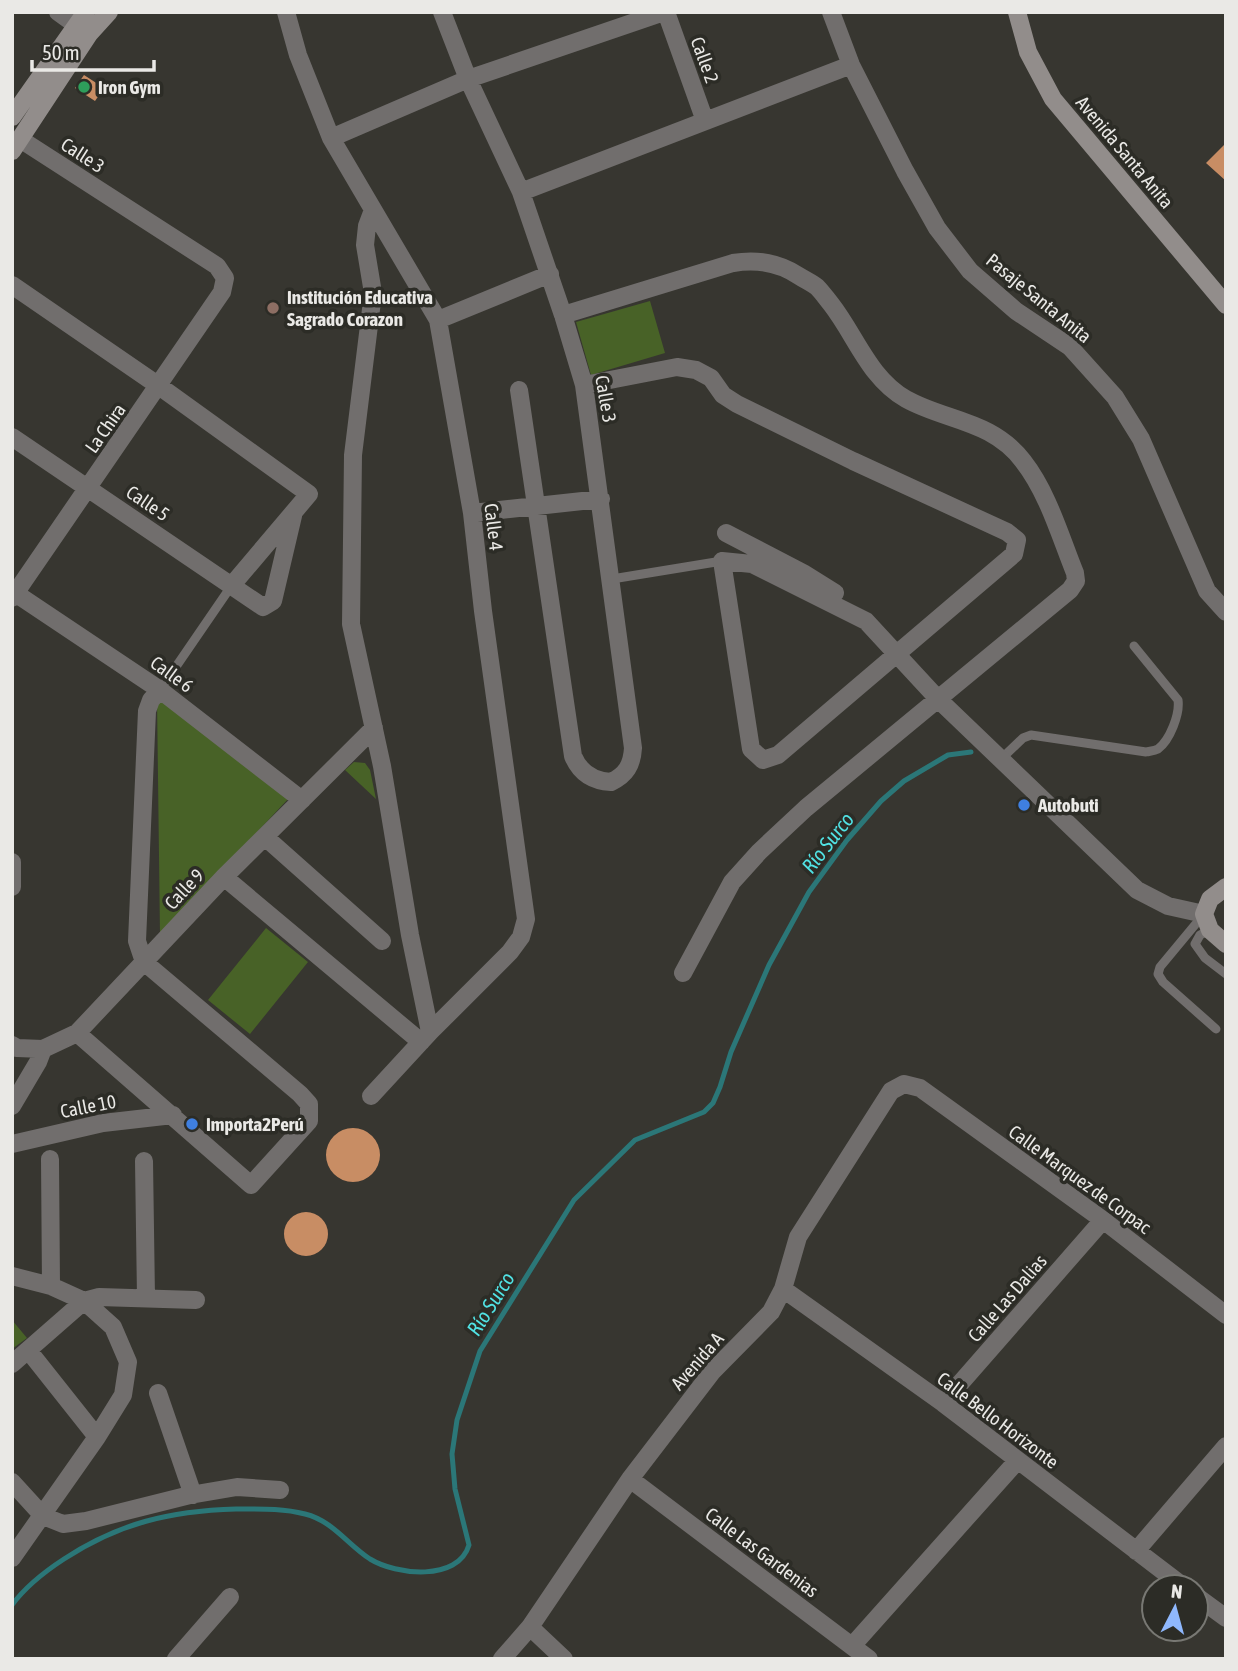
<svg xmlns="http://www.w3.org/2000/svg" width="1238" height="1671" font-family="'Asap Condensed',sans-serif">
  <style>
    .green { fill: #486227 }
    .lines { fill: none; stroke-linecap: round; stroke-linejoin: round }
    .stream { stroke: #2b7778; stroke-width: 5 }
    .building { fill: #c88d64 }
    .lane { stroke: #716e6d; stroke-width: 9 }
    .street { stroke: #716e6d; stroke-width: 18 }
    .secondary { stroke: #928d8b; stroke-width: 18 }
    .leisure-dot { fill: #2e9e5b; stroke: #2c2c26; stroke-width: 2.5 }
    .education-dot { fill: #8d6e63; stroke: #2c2c26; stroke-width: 2.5 }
    .shop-dot { fill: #3f7fe0; stroke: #2c2c26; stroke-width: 2.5 }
    .labels { text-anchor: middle; stroke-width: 7; stroke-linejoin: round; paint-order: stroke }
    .street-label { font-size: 19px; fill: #eae9e6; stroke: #2c2c26 }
    .poi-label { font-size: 19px; font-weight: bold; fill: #eae9e6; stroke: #2c2c26; text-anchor: start }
    .water-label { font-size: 21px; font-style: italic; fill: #51e2e4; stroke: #2c2c26 }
  </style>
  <rect width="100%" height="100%" fill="#373630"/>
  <path class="green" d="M 650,301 L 665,353 L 591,375 L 576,322 Z
    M 157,698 L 290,797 L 160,935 Z
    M 354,762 L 365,763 L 370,770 L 376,799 L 345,770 Z
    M 266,928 L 308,962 L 250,1034 L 208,1000 Z
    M 12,1320 L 27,1338 L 12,1349 Z"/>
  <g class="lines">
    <path class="stream" d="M 12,1605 C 26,1586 44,1572 64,1559 C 119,1523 170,1511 236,1509 C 259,1509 282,1508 305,1514 C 333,1521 347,1544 370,1559 C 396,1575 458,1582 469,1545 L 455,1489 L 452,1454 L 457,1420 L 480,1351 L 574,1200 L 635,1140 L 704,1112 L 713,1103 L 720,1087 L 731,1052 L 769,965 L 809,892 L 847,840 L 881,801 L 904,781 L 948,755 L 971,752"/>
  </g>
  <path class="building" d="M 84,75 L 104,88 L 95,101 L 75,88 Z
    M 1226,143 L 1226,181 L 1206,163 Z
    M326 1155a27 27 0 1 1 54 0a27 27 0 1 1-54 0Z
    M284 1234a22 22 0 1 1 44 0a22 22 0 1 1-44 0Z"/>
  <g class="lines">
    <path class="lane" d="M 612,579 L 722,561
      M 160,690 L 232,585
      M 1001,759 L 1023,738 L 1031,735 L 1146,752 C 1150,751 1154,751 1158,749 C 1170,740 1180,714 1178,700 L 1134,646
      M 1204,914 L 1160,967 L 1158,974 L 1163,982 L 1216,1029
      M 1210,930 L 1200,935 L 1195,944 L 1205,958 L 1226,974"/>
    <path class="street" d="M 58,12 L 76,25
      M 286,12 L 298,55 L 331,138 L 438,320 L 472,513 L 483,611 L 526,919 L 521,937 L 510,952 L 430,1032 L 371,1096
      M 442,12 L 468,79 L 521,192 L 563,315 L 584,385 L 633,748 C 632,765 626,775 611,782 C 593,781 580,773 573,756 L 519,390
      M 666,12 L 705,121
      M 831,12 L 851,65 L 905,171 L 937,228 L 970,271 L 1016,311 L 1070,347 L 1115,397 L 1141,439 L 1207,591 L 1226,612
      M 331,138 L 468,79 L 664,12
      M 521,192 L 851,65
      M 373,210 L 367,226 L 365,245 L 373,293 L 353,455 L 351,624 L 382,766 L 410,935 L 430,1032
      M 12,285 L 159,386 L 309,494 L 232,585
      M 563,315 L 733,263 C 757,259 778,262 799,276 C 805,280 812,283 817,287 C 822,292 826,298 831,304 C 856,336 869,378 906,399 C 945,421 992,420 1023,461 C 1048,493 1060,536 1075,573 L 1076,581 L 1070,590 L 806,808 L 759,852 L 732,882 L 683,973
      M 438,320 L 550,274
      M 584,385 L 677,367 L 696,370 L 711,378 L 723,395 L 737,404 L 853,461 L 1007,532 L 1017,540 L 1014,554 L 778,755 L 763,760 L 751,749 L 722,561 L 752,564 L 866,621 L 939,700 L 1137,890 L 1168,906 L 1204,914
      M 12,437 L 263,607 L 273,601 L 293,516
      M 472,513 L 601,499
      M 726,533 L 803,573 L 835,593
      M 12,591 L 160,690 L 302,800
      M 12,598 L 222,292 L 225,278 L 217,266 L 20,139
      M 265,837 L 382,941
      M 12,862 L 12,887
      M 224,877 L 421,1042
      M 77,1033 L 251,1185 L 309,1121 L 309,1104 L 300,1094 L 144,962 L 137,941 L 147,711 L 151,700 L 160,690
      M 12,1045 L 17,1048 L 43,1049 L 77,1033 L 224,877 L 374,728
      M 12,1106 L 38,1062 L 43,1049
      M 12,1144 L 103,1123 L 173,1115
      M 50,1159 L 51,1286
      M 144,1161 L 146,1298
      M 12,1276 L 51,1286 L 84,1301 L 113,1327 L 128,1362 L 123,1395 L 97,1437 L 12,1558
      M 783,1289 L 943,1403 L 1184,1587
      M 28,1350 L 97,1437
      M 12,1364 L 84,1301 L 99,1297 L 196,1300
      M 158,1393 L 193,1495
      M 943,1403 L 1103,1220
      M 630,1479 L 869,1659
      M 12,1482 L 43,1516 L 63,1524 L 86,1521 L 190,1495 L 237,1487 L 280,1490
      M 1136,1551 L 1226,1446
      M 1196,1596 L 1226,1618
      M 530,1627 L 564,1659
      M 852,1646 L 1017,1461
      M 176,1659 L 230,1597
      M 502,1659 L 530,1627 L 630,1479 L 712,1372 L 771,1312 L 783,1289 L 798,1237 L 891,1091 L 904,1084 L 920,1088 L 1103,1220 L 1226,1315"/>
    <path class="secondary" d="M 1017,12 L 1028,52 L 1053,99 L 1226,305
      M 12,117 L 86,12
      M 12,151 L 89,34 L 109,12
      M 1226,887 L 1210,899 L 1204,914 L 1210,930 L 1226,944"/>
  </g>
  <circle class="leisure-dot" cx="84" cy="87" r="7"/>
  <circle class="education-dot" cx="273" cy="308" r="7"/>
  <g class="shop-dot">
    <circle cx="1024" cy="805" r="7"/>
    <circle cx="192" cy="1124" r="7"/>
  </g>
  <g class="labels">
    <g class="street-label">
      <text transform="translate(705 60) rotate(70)" y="7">Calle 2</text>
      <text transform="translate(1125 152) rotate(50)" y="7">Avenida Santa Anita</text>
      <text transform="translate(83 155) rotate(33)" y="7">Calle 3</text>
      <text transform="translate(1039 298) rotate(39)" y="7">Pasaje Santa Anita</text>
      <text transform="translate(606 399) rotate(80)" y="7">Calle 3</text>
      <text transform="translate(105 428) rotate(-55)" y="7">La Chira</text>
      <text transform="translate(148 503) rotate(34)" y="7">Calle 5</text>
      <text transform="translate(494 527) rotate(83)" y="7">Calle 4</text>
      <text transform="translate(172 674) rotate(36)" y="7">Calle 6</text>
      <text transform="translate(184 889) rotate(-47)" y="7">Calle 9</text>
      <text transform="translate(88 1106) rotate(-11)" y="7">Calle 10</text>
      <text transform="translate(1080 1179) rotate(36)" y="7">Calle Marquez de Corpac</text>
      <text transform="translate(1007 1298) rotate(-49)" y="7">Calle Las Dalias</text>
      <text transform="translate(697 1361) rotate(-49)" y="7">Avenida A</text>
      <text transform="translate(998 1420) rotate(37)" y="7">Calle Bello Horizonte</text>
      <text transform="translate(762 1552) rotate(37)" y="7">Calle Las Gardenias</text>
    </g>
    <g class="poi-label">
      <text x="98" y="94">Iron Gym</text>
      <text x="287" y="304">Institución Educativa<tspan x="287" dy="22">Sagrado Corazon</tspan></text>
      <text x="1038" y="812">Autobuti</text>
      <text x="206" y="1131">Importa2Perú</text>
    </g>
    <g class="water-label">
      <text transform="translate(828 843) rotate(-52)" y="7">Río Surco</text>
      <text transform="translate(491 1304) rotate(-58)" y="7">Río Surco</text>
    </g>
  </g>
  <rect width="1238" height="1671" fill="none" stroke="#eae9e6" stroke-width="28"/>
  <g transform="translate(1175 1608) rotate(6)"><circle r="33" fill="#2c2c26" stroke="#787873" stroke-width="2"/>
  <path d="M0-5L12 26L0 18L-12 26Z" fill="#8fb8fd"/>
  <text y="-10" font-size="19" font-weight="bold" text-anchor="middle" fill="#eae9e6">N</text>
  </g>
  <path d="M32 60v10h122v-10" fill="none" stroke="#eae9e6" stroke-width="3.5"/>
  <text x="42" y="60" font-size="21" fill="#eae9e6" stroke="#2c2c26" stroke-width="5" paint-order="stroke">50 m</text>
</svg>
